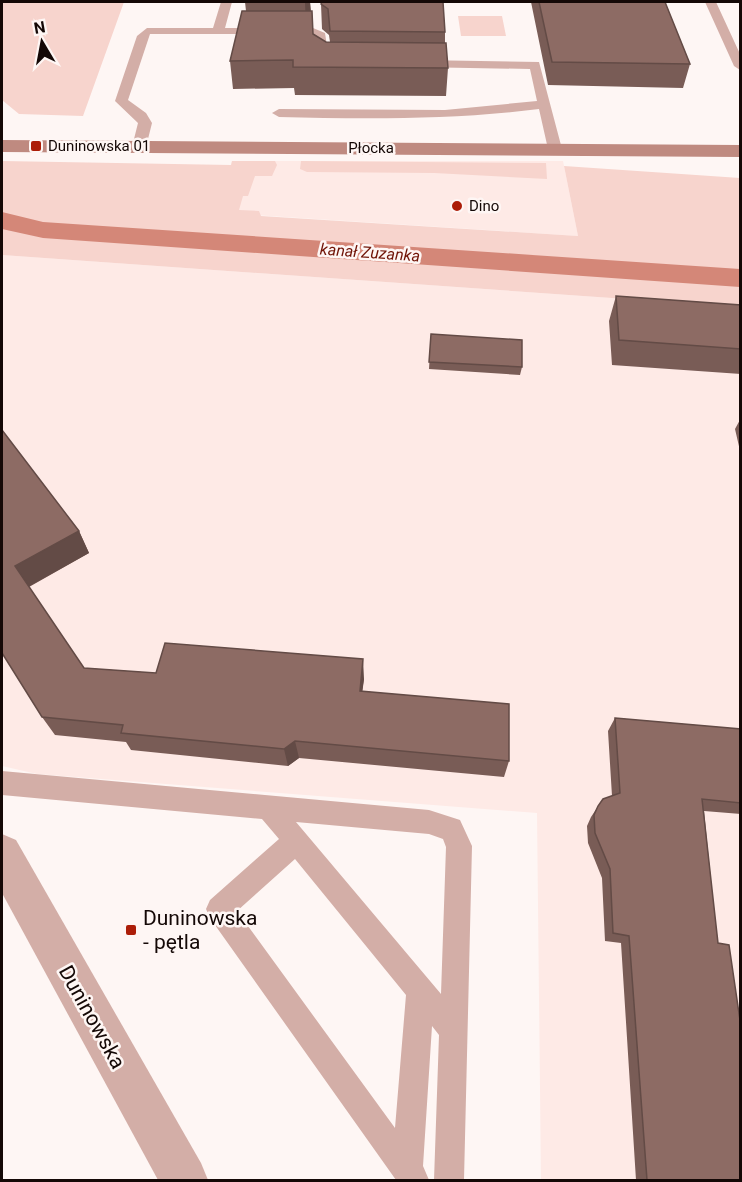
<svg xmlns="http://www.w3.org/2000/svg" width="742" height="1182" font-family="Roboto,sans-serif">
  <style>
    .built { fill: #feeae6 }
    .green { fill: #f7d4cd }
    .lines { fill: none; stroke-linecap: round; stroke-linejoin: round }
    .canal { fill: #d48778; fill-rule: evenodd }
    .lane { fill: #d3aea7; fill-rule: evenodd }
    .street { fill: #d3aea7; fill-rule: evenodd }
    .secondary { fill: #bf8a80; fill-rule: evenodd }
    .wall { fill: #795c56 }
    .shaded-wall { fill: #634b46 }
    .building { fill: #8d6b64; stroke: #634b46; stroke-width: 1.5 }
    .poi-dot { fill: #ac1d08; stroke: #fef6f4; stroke-width: 2 }
    .labels { text-anchor: middle; stroke-width: 5; stroke-linejoin: round; paint-order: stroke }
    .far-poi-label { font-size: 15px; fill: #140806; stroke: #fef6f4; text-anchor: start }
    .far-street-label { font-size: 15px; fill: #140806; stroke: #fef6f4 }
    .far-water-label { font-size: 16px; font-style: italic; fill: #701407; stroke: #fef6f4 }
    .near-poi-label { font-size: 21px; fill: #140806; stroke: #fef6f4; text-anchor: start }
    .near-street-label { font-size: 21px; fill: #140806; stroke: #fef6f4 }
  </style>
  <rect width="100%" height="100%" fill="#fef6f4"/>
  <path class="built" d="M 232,161 L 563,161 L 578,236 L 224,213 Z
    M 2,255 L 740,307 L 740,1180 L 541,1180 L 537,813 L 37,774 L 2,766 Z"/>
  <path class="green" d="M 2,2 L 124,2 L 83,116 L 19,114 L 2,100 Z
    M 458,16 L 502,16 L 506,36 L 461,36 Z
    M 2,161 L 231,165 L 232,161 L 275,161 L 277,165 L 272,176 L 255,176 L 248,196 L 243,196 L 239,210 L 259,211 L 261,216 L 578,236 L 564,166 L 740,178 L 740,307 L 2,255 Z
    M 301,161 L 546,163 L 547,179 L 434,173 L 307,172 L 300,169 Z"/>
  <g class="lines">
    <path class="canal" d="M 2,212 L 43,222 L 740,269 L 740,287 L 43,238 L 2,229 Z"/>
    <path class="lane" d="M 221,2 L 232,2 L 225,28 L 313,28 L 325,33 L 329,59 L 333,63 L 327,67 L 319,64 L 315,37 L 311,34 L 150,34 L 128,100 L 146,113 L 152,123 L 146,147 L 139,151 L 134,150 L 132,147 L 138,123 L 115,101 L 137,36 L 147,28 L 213,28 Z
      M 705,2 L 716,2 L 740,54 L 740,70 L 734,66 Z
      M 419,60 L 539,62 L 562,149 L 555,153 L 548,149 L 539,109 C 452,120 366,119 279,117 L 272,113 L 279,109 L 445,110 L 537,101 L 530,69 L 415,67 L 415,61 Z
      M 2,771 L 429,810 L 460,820 L 472,846 L 464,1180 L 434,1180 L 439,1035 L 432,1026 L 423,1166 L 429,1180 L 396,1180 L 210,918 L 206,909 L 210,900 L 279,839 L 262,819 L 2,795 ZM 296,822 L 429,834 L 443,839 L 446,847 L 441,994 ZM 295,859 L 406,995 L 395,1128 L 237,911 Z"/>
    <path class="street" d="M 2,834 L 16,840 L 201,1163 L 208,1180 L 158,1180 L 2,893 Z"/>
    <path class="secondary" d="M 2,140 L 740,145 L 740,157 L 2,152 Z"/>
  </g>
  <path class="wall" d="M 245,2 L 310,2 L 313,34 L 326,42 L 330,42 L 329,35 L 322,29 L 321,4 L 445,32 L 445,43 L 448,68 L 446,96 L 295,95 L 294,88 L 233,89 L 230,61 L 246,11 Z
    M 531,2 L 665,2 L 690,64 L 683,88 L 548,85 Z
    M 616,296 L 741,305 L 741,374 L 612,365 L 609,321 Z
    M 431,334 L 522,367 L 520,375 L 429,369 Z
    M 741,418 L 741,455 L 735,429 Z
    M 2,430 L 79,531 L 89,553 L 29,587 L 84,668 L 156,673 L 364,679 L 362,691 L 509,761 L 504,777 L 299,758 L 288,766 L 131,750 L 126,742 L 55,735 L 42,717 Z
    M 615,718 L 741,729 L 741,814 L 704,811 L 741,1180 L 636,1180 L 621,943 L 605,941 L 602,878 L 588,843 L 587,826 L 591,817 L 603,799 L 612,796 L 608,731 Z"/>
  <path class="shaded-wall" d="M 305,2 L 310,2 L 311,17 L 306,27 Z
    M 79,531 L 89,553 L 28,587 L 15,566 Z
    M 363,659 L 364,679 L 360,710 L 360,691 Z
    M 295,741 L 299,758 L 288,766 L 284,749 Z"/>
  <path class="building" d="M 322,2 L 443,2 L 445,32 L 330,31 L 328,9 L 321,4 Z
    M 539,2 L 665,2 L 690,64 L 552,62 Z
    M 242,11 L 312,11 L 313,34 L 326,42 L 446,43 L 448,68 L 293,67 L 293,60 L 230,61 Z
    M 616,296 L 741,305 L 741,349 L 619,340 Z
    M 431,334 L 522,340 L 522,367 L 429,362 Z
    M 2,430 L 79,531 L 15,566 L 84,668 L 156,673 L 165,643 L 363,659 L 360,691 L 509,704 L 509,761 L 295,741 L 284,749 L 121,733 L 123,725 L 42,717 L 2,653 Z
    M 615,718 L 741,729 L 741,803 L 702,799 L 718,943 L 729,945 L 741,1027 L 741,1180 L 647,1180 L 629,936 L 613,933 L 610,869 L 595,833 L 594,815 L 598,806 L 603,799 L 620,793 Z"/>
  <g class="poi-dot">
    <rect x="30" y="140" width="12" height="12" rx="3"/>
    <circle cx="457" cy="206" r="6"/>
    <rect x="125" y="924" width="12" height="12" rx="3"/>
  </g>
  <g class="labels">
    <g class="far-poi-label">
      <text x="48" y="151">Duninowska 01</text>
      <text x="469" y="211">Dino</text>
    </g>
    <g class="far-street-label">
      <text x="371" y="153">Płocka</text>
    </g>
    <g class="far-water-label">
      <text transform="translate(370 252) rotate(4)" y="6">kanał Zuzanka</text>
    </g>
    <g class="near-poi-label">
      <text x="143" y="925">Duninowska<tspan x="143" dy="24">- pętla</tspan></text>
    </g>
    <g class="near-street-label">
      <text transform="translate(92 1017) rotate(61)" y="7">Duninowska</text>
    </g>
  </g>
  <rect width="742" height="1182" fill="none" stroke="#140806" stroke-width="6"/>
  <g transform="translate(42 42) rotate(350)" stroke="#fef6f4" stroke-width="4.5" paint-order="stroke">
  <path d="M0-4.5L10 22L0 15L-10 22Z" fill="#140806"/>
  <text y="-9" font-size="16" font-weight="bold" text-anchor="middle" fill="#140806">N</text>
  </g>
</svg>
